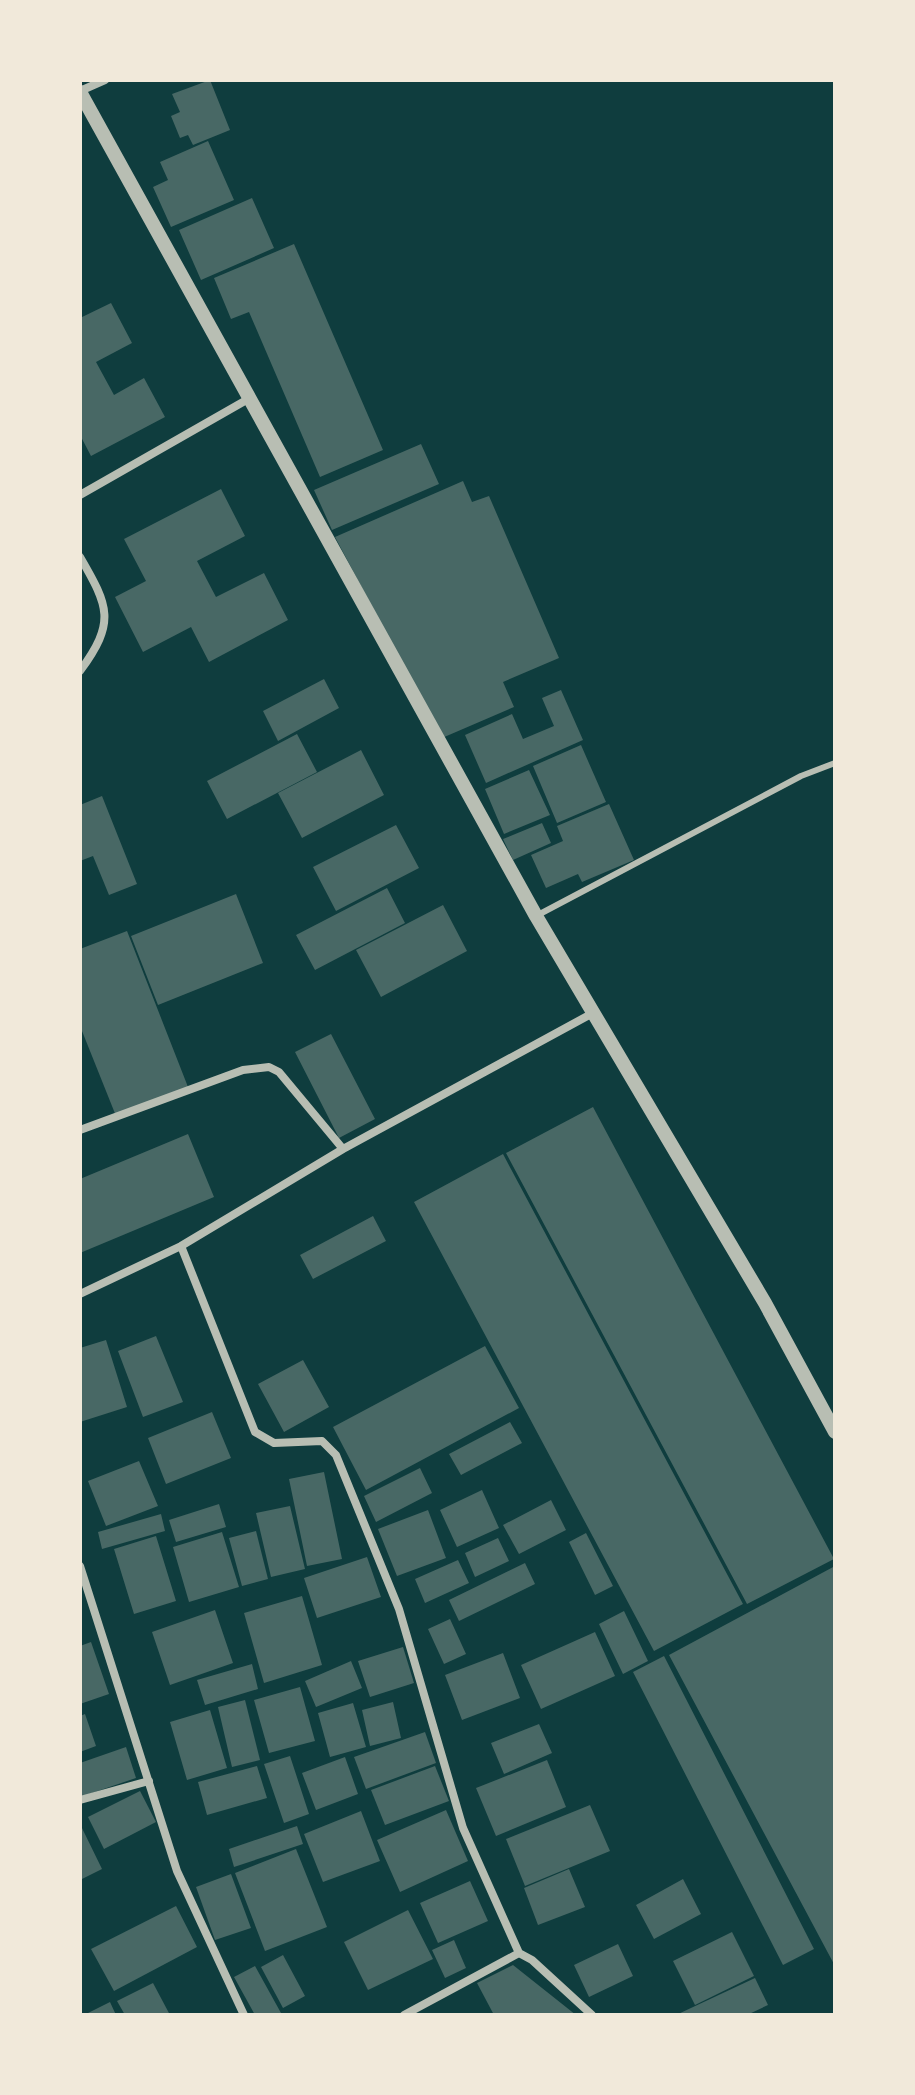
<svg xmlns="http://www.w3.org/2000/svg" width="915" height="2095" font-family="Mulish,sans-serif">
  <style>
    .building { fill: #486865 }
    .lines { fill: none; stroke-linecap: round; stroke-linejoin: round }
    .service { stroke: #b8beb3; stroke-width: 6 }
    .minor { stroke: #b8beb3; stroke-width: 8 }
    .tertiary { stroke: #b8beb3; stroke-width: 14 }
  </style>
  <rect width="100%" height="100%" fill="#0f3d3e"/>
  <path class="building" d="M 210,80 L 230,130 L 193,145 L 188,135 L 180,138 L 171,116 L 180,112 L 172,94 Z
    M 208,141 L 234,200 L 171,227 L 153,187 L 168,180 L 160,162 Z
    M 252,198 L 274,248 L 201,280 L 179,230 Z
    M 294,244 L 383,450 L 320,477 L 249,312 L 231,319 L 214,278 Z
    M 111,303 L 132,343 L 96,362 L 114,395 L 144,378 L 165,417 L 91,456 L 80,435 L 80,318 Z
    M 421,444 L 439,484 L 332,530 L 314,490 Z
    M 463,481 L 472,502 L 489,496 L 559,658 L 503,682 L 514,707 L 442,738 L 335,537 Z
    M 221,489 L 245,536 L 197,561 L 216,597 L 264,573 L 288,620 L 209,662 L 191,627 L 143,652 L 115,597 L 146,581 L 124,539 Z
    M 324,679 L 339,708 L 278,741 L 263,711 Z
    M 561,690 L 583,740 L 486,783 L 465,735 L 512,714 L 523,739 L 554,726 L 542,698 Z
    M 297,734 L 317,772 L 227,819 L 207,781 Z
    M 581,745 L 606,802 L 557,823 L 533,766 Z
    M 361,750 L 384,795 L 302,838 L 278,793 Z
    M 529,770 L 550,815 L 504,834 L 485,789 Z
    M 102,796 L 137,884 L 109,895 L 93,856 L 80,861 L 80,805 Z
    M 609,804 L 634,860 L 582,882 L 578,874 L 546,888 L 531,855 L 563,841 L 557,826 Z
    M 542,823 L 551,843 L 513,860 L 503,839 Z
    M 396,825 L 419,868 L 336,911 L 313,867 Z
    M 387,888 L 405,923 L 315,970 L 296,935 Z
    M 236,894 L 263,963 L 158,1005 L 131,936 Z
    M 443,905 L 467,951 L 381,997 L 356,950 Z
    M 127,931 L 188,1087 L 116,1116 L 80,1026 L 80,949 Z
    M 331,1034 L 375,1119 L 339,1138 L 295,1052 Z
    M 593,1107 L 834,1559 L 747,1604 L 506,1153 Z
    M 188,1134 L 214,1197 L 80,1253 L 80,1179 Z
    M 503,1154 L 743,1604 L 654,1651 L 414,1202 Z
    M 373,1216 L 386,1241 L 313,1279 L 300,1255 Z
    M 156,1336 L 183,1402 L 143,1417 L 118,1351 Z
    M 106,1340 L 127,1407 L 80,1422 L 80,1348 Z
    M 485,1346 L 519,1408 L 366,1490 L 333,1427 Z
    M 303,1360 L 329,1407 L 284,1432 L 258,1384 Z
    M 212,1412 L 231,1458 L 166,1484 L 148,1438 Z
    M 510,1422 L 522,1443 L 461,1475 L 449,1454 Z
    M 139,1461 L 158,1506 L 106,1526 L 88,1481 Z
    M 420,1468 L 432,1493 L 376,1522 L 364,1496 Z
    M 324,1472 L 342,1559 L 307,1566 L 289,1479 Z
    M 482,1490 L 499,1528 L 457,1547 L 440,1510 Z
    M 551,1500 L 566,1530 L 519,1554 L 503,1525 Z
    M 219,1504 L 226,1527 L 176,1542 L 169,1520 Z
    M 290,1506 L 305,1569 L 271,1577 L 256,1513 Z
    M 428,1510 L 446,1558 L 397,1576 L 378,1529 Z
    M 161,1514 L 165,1531 L 102,1549 L 98,1532 Z
    M 256,1531 L 268,1579 L 242,1586 L 229,1538 Z
    M 222,1532 L 239,1587 L 189,1602 L 173,1547 Z
    M 586,1533 L 613,1586 L 595,1595 L 569,1542 Z
    M 156,1536 L 176,1601 L 134,1614 L 114,1549 Z
    M 498,1538 L 509,1561 L 475,1577 L 465,1553 Z
    M 367,1557 L 381,1597 L 317,1618 L 304,1578 Z
    M 458,1560 L 469,1583 L 425,1603 L 415,1579 Z
    M 525,1563 L 535,1584 L 459,1621 L 449,1600 Z
    M 835,1566 L 835,1966 L 669,1655 Z
    M 302,1596 L 322,1665 L 264,1683 L 244,1613 Z
    M 215,1610 L 233,1663 L 170,1685 L 152,1632 Z
    M 624,1611 L 648,1661 L 623,1674 L 599,1624 Z
    M 450,1619 L 466,1654 L 444,1664 L 428,1629 Z
    M 595,1632 L 615,1676 L 541,1709 L 521,1665 Z
    M 91,1642 L 109,1694 L 80,1704 L 80,1646 Z
    M 403,1647 L 414,1683 L 370,1697 L 358,1661 Z
    M 503,1653 L 520,1698 L 462,1720 L 445,1675 Z
    M 664,1656 L 814,1949 L 783,1965 L 633,1672 Z
    M 351,1661 L 362,1688 L 316,1707 L 305,1681 Z
    M 252,1664 L 258,1689 L 205,1705 L 197,1680 Z
    M 300,1687 L 315,1741 L 269,1753 L 254,1700 Z
    M 245,1700 L 260,1760 L 232,1767 L 218,1707 Z
    M 393,1702 L 401,1738 L 370,1746 L 362,1710 Z
    M 353,1703 L 366,1747 L 330,1757 L 318,1713 Z
    M 210,1710 L 227,1768 L 187,1780 L 170,1722 Z
    M 85,1714 L 96,1746 L 80,1752 L 80,1716 Z
    M 539,1724 L 552,1753 L 504,1774 L 491,1743 Z
    M 425,1732 L 436,1763 L 366,1789 L 354,1757 Z
    M 126,1747 L 136,1778 L 80,1797 L 80,1763 Z
    M 290,1756 L 309,1814 L 284,1823 L 264,1764 Z
    M 345,1757 L 358,1794 L 316,1810 L 302,1773 Z
    M 547,1760 L 566,1807 L 496,1836 L 476,1788 Z
    M 257,1766 L 267,1798 L 207,1815 L 198,1782 Z
    M 435,1766 L 449,1801 L 385,1825 L 371,1790 Z
    M 140,1791 L 156,1822 L 104,1849 L 88,1817 Z
    M 590,1805 L 610,1851 L 525,1886 L 506,1839 Z
    M 446,1810 L 468,1861 L 400,1892 L 377,1840 Z
    M 361,1811 L 380,1861 L 323,1882 L 304,1834 Z
    M 80,1824 L 102,1869 L 80,1880 Z
    M 297,1826 L 303,1844 L 234,1867 L 229,1849 Z
    M 296,1849 L 327,1927 L 265,1951 L 235,1873 Z
    M 569,1869 L 585,1907 L 538,1925 L 524,1888 Z
    M 231,1874 L 251,1928 L 215,1940 L 196,1887 Z
    M 683,1879 L 701,1914 L 654,1939 L 636,1905 Z
    M 470,1881 L 488,1921 L 438,1943 L 420,1903 Z
    M 176,1906 L 197,1947 L 114,1991 L 91,1949 Z
    M 408,1910 L 433,1959 L 368,1990 L 344,1942 Z
    M 732,1932 L 754,1976 L 695,2005 L 673,1961 Z
    M 454,1940 L 466,1968 L 445,1978 L 432,1950 Z
    M 618,1944 L 633,1976 L 589,1997 L 574,1965 Z
    M 283,1955 L 305,1996 L 283,2008 L 261,1967 Z
    M 513,1965 L 576,2015 L 494,2015 L 477,1983 Z
    M 255,1966 L 281,2013 L 277,2015 L 255,2015 L 234,1977 Z
    M 755,1978 L 768,2005 L 747,2015 L 676,2015 Z
    M 153,1983 L 170,2015 L 125,2015 L 117,2001 Z
    M 110,2002 L 116,2015 L 84,2015 Z"/>
  <g class="lines">
    <path class="service" d="M 536,916 L 801,776 L 835,763"/>
    <path class="minor" d="M 80,91 L 105,80
      M 80,495 L 250,398
      M 80,557 C 109,607 116,622 80,671
      M 80,1130 L 243,1070 L 269,1067 L 279,1072 L 343,1149
      M 181,1246 L 255,1432 L 274,1443 L 322,1441 L 336,1455 L 399,1609 L 463,1828 L 519,1953
      M 80,1294 L 181,1246 L 343,1149 L 593,1013
      M 80,1566 L 177,1871 L 244,2015
      M 80,1800 L 149,1781
      M 404,2015 L 519,1953 L 532,1960 L 592,2015"/>
    <path class="tertiary" d="M 80,92 L 536,916 L 765,1303 L 835,1432"/>
  </g>
  <rect width="915" height="2095" fill="none" stroke="#f1e9da" stroke-width="164"/>
</svg>
